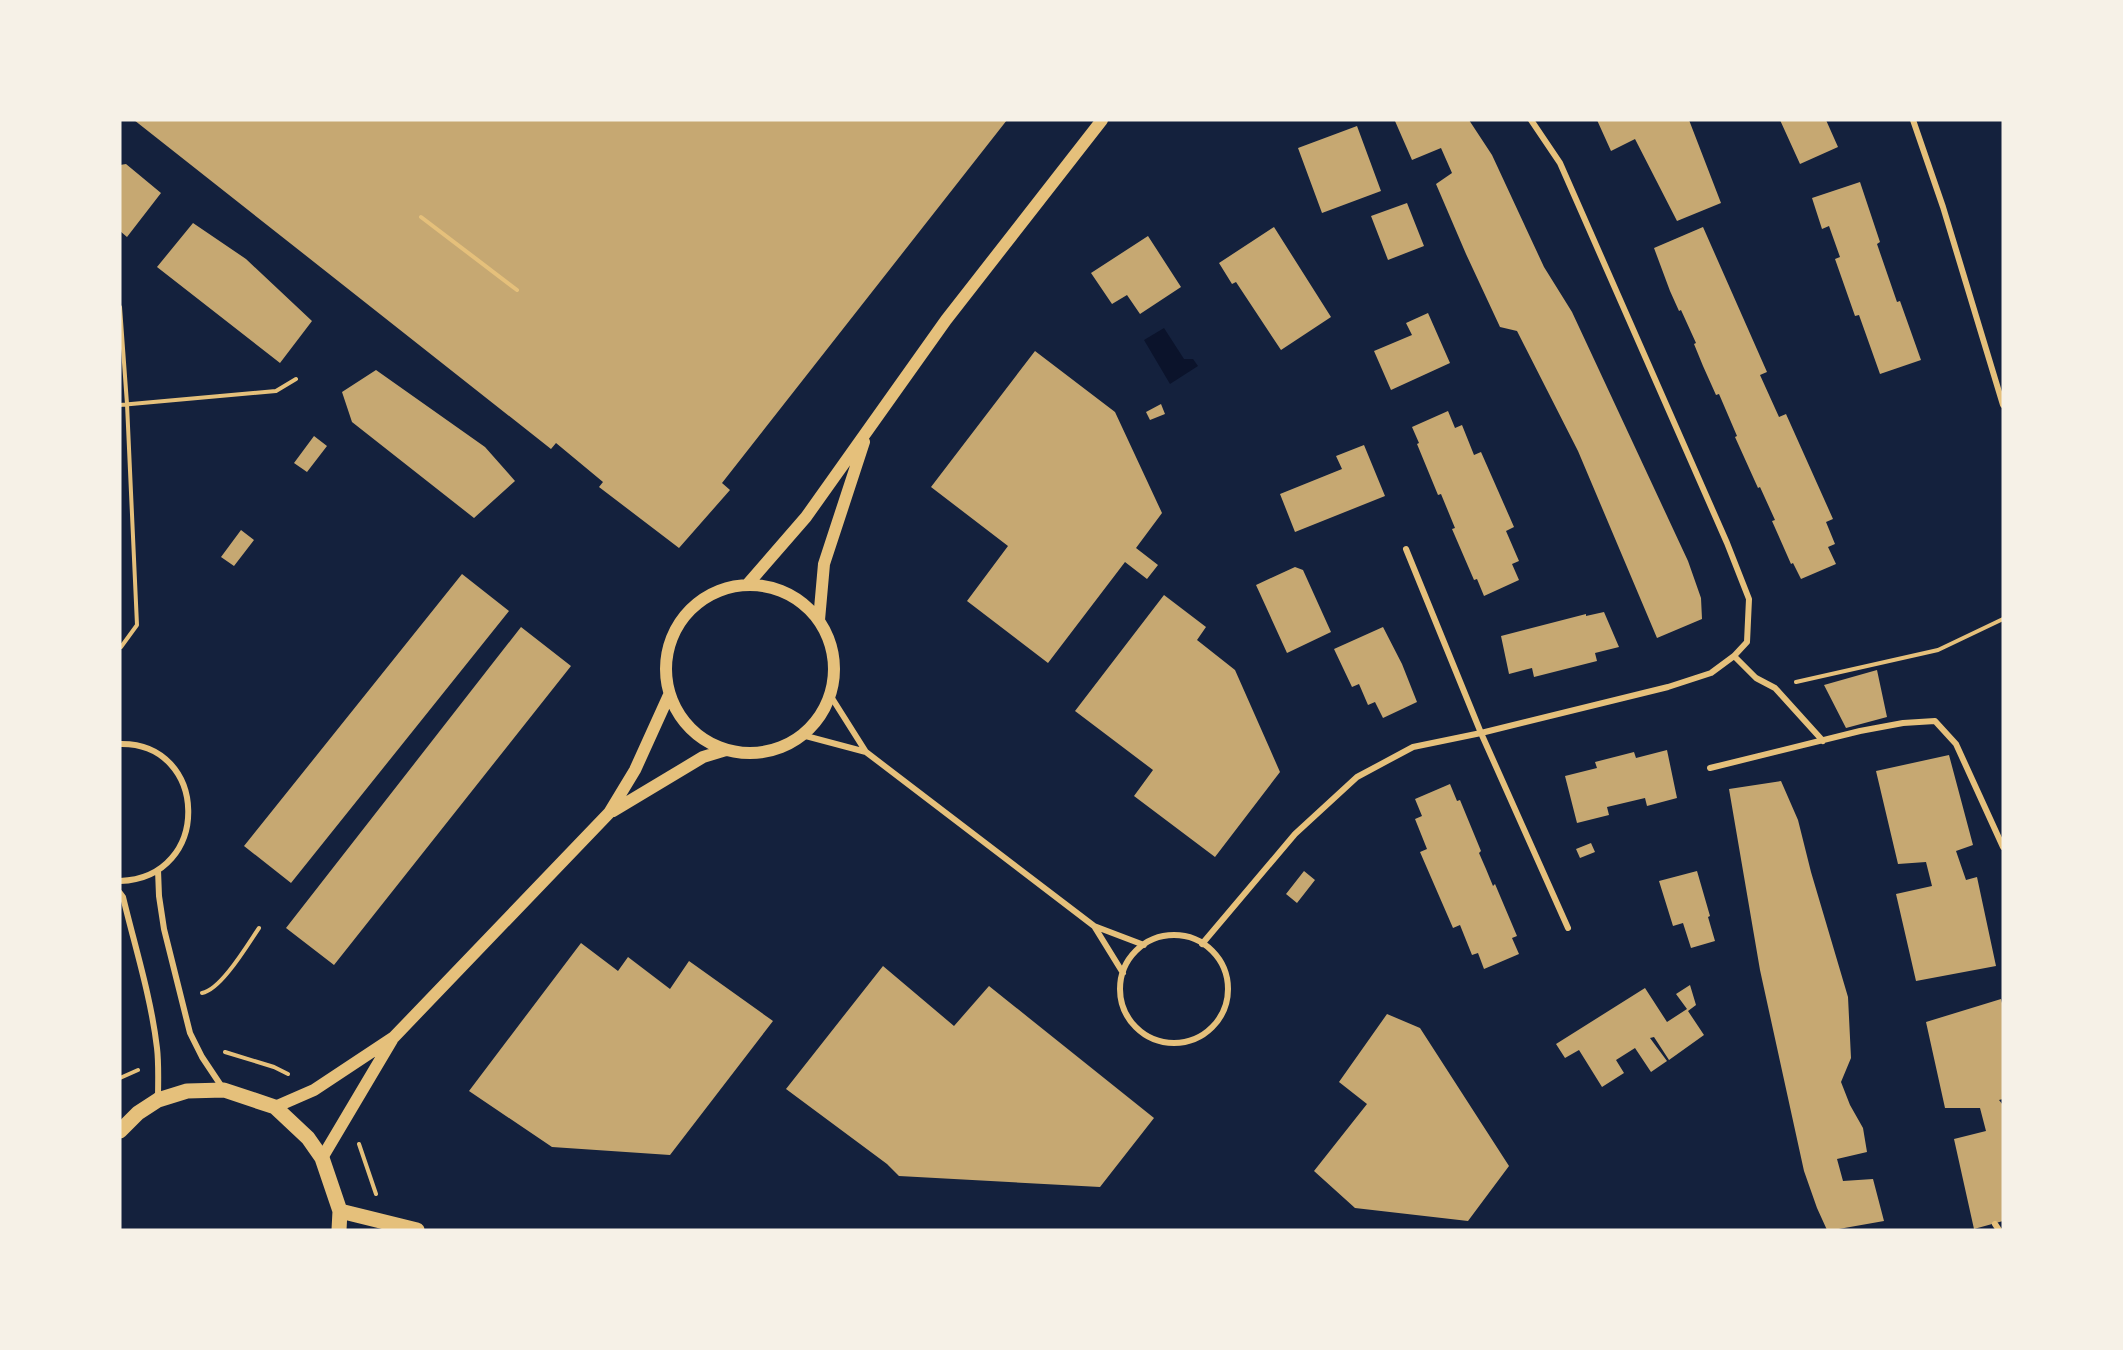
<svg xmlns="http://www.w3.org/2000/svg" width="2123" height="1350" font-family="Cabin,sans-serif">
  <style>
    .water { fill: #0b132b }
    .building { fill: #c6a872 }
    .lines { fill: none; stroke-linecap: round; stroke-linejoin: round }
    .path { stroke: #e5c07b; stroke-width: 4 }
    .minor { stroke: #e5c07b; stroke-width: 6 }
    .secondary { stroke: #e5c07b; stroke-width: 12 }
    .primary { stroke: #e5c07b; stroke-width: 15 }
  </style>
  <rect width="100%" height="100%" fill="#14213d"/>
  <path class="water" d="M 1164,328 L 1184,359 L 1193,359 L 1198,366 L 1170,384 L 1144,340 Z"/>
  <path class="building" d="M 134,120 L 1007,120 L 722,483 L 730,490 L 679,548 L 599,487 L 603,482 L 556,443 L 551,449 Z
    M 1398,120 L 1469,120 L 1492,155 L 1544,267 L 1572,312 L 1688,561 L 1701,598 L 1702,619 L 1657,638 L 1578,451 L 1517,331 L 1500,327 L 1466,254 L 1436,184 L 1452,173 L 1441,148 L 1412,160 L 1395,121 Z
    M 1597,120 L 1689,120 L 1721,203 L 1677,221 L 1635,139 L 1611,151 Z
    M 1780,120 L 1826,120 L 1838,147 L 1800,164 Z
    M 1357,126 L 1381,191 L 1322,213 L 1298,148 Z
    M 126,164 L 161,193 L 127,237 L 120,231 L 120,165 Z
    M 1860,182 L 1880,242 L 1877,244 L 1897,302 L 1900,301 L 1921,360 L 1880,374 L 1859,315 L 1855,316 L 1835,259 L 1840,257 L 1829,226 L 1822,229 L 1812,198 Z
    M 1407,203 L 1424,246 L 1388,260 L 1371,216 Z
    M 193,223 L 246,259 L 312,321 L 280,363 L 157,267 Z
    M 1274,227 L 1331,317 L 1281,350 L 1236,282 L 1232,284 L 1219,263 Z
    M 1703,227 L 1767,372 L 1760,375 L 1779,417 L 1786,414 L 1833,519 L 1826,522 L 1835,544 L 1828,547 L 1836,564 L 1801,579 L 1793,563 L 1791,564 L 1772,521 L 1775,520 L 1760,487 L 1758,488 L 1735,437 L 1737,436 L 1719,394 L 1716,395 L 1703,366 L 1694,344 L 1696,343 L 1681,310 L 1679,311 L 1670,291 L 1654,248 Z
    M 1148,236 L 1181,287 L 1140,314 L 1127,295 L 1112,304 L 1091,273 Z
    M 1428,313 L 1450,363 L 1391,390 L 1374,351 L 1412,335 L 1406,323 Z
    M 1035,351 L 1115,412 L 1162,513 L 1136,548 L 1158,565 L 1147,579 L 1125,562 L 1048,663 L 967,601 L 1008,546 L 931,487 Z
    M 376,370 L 485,447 L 515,481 L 474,518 L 352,422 L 342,392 Z
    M 1161,404 L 1165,414 L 1150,420 L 1146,412 Z
    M 1448,411 L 1455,428 L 1462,425 L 1474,455 L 1481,452 L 1514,527 L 1506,531 L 1519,561 L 1512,564 L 1519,580 L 1484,596 L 1477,579 L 1474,580 L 1452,529 L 1455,528 L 1441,494 L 1438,495 L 1417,444 L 1419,443 L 1412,427 Z
    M 314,436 L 327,446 L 307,472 L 294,463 Z
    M 1364,445 L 1385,496 L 1295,532 L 1280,494 L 1342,469 L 1336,456 Z
    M 241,530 L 254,540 L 234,566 L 221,557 Z
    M 1295,567 L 1303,570 L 1331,632 L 1287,653 L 1256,585 Z
    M 462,574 L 509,611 L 291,883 L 244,846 Z
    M 1164,595 L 1206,627 L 1197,640 L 1235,670 L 1280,772 L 1215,857 L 1134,796 L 1153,770 L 1075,711 Z
    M 1604,612 L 1619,647 L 1595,653 L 1597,661 L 1534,677 L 1532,668 L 1509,674 L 1501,636 L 1586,614 L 1586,616 Z
    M 521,627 L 571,666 L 334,965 L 286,928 Z
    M 1383,627 L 1402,664 L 1417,702 L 1383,718 L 1375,702 L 1368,705 L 1359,684 L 1352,687 L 1334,649 Z
    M 1877,670 L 1887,717 L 1846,728 L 1824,685 Z
    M 1667,750 L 1677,798 L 1647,806 L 1645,798 L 1607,807 L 1609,815 L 1577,823 L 1565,776 L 1597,768 L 1595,762 L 1634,752 L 1636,758 Z
    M 1949,755 L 1973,845 L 1956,851 L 1966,880 L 1977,877 L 1996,966 L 1916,981 L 1896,894 L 1932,886 L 1926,862 L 1898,864 L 1876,771 Z
    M 1781,781 L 1798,820 L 1811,872 L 1848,997 L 1851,1058 L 1841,1082 L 1850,1105 L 1863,1128 L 1867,1152 L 1837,1159 L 1843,1181 L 1873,1179 L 1884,1221 L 1833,1230 L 1827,1230 L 1817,1208 L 1804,1171 L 1760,970 L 1729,789 Z
    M 1450,784 L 1457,801 L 1460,800 L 1481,851 L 1479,853 L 1486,869 L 1493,886 L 1495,884 L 1517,936 L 1512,938 L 1519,954 L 1484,969 L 1478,953 L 1472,955 L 1460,925 L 1453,928 L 1420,852 L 1427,849 L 1415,819 L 1422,816 L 1415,799 Z
    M 1591,843 L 1595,852 L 1580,858 L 1576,849 Z
    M 1304,871 L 1315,880 L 1297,903 L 1286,894 Z
    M 1697,871 L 1710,916 L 1708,917 L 1715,941 L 1691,948 L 1683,923 L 1673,926 L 1659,881 Z
    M 581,943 L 618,971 L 628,957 L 670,989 L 689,961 L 773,1021 L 670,1155 L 552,1147 L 469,1091 Z
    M 883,966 L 954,1026 L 989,986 L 1154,1118 L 1100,1187 L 899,1176 L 887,1164 L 786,1089 Z
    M 1690,985 L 1696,1005 L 1688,1011 L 1704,1035 L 1669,1060 L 1654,1037 L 1650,1038 L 1667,1061 L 1651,1072 L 1635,1048 L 1616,1060 L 1624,1073 L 1602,1087 L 1579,1050 L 1565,1058 L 1556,1044 L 1645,988 L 1667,1022 L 1687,1009 L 1676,994 Z
    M 2001,999 L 2003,1007 L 2003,1099 L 1999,1100 L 2003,1105 L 2003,1221 L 1974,1229 L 1954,1139 L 1986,1131 L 1980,1108 L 1945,1108 L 1926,1022 Z
    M 1387,1014 L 1420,1028 L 1509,1166 L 1468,1221 L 1355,1208 L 1314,1171 L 1367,1104 L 1339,1082 Z"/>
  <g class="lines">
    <path class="path" d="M 421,217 L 517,290
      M 120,307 L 127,404 L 137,625 L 121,647
      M 120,405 L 276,391 L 296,379
      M 1796,682 L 1938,650 L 2003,619
      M 202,993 C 221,990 248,944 259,928
      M 225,1052 L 274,1067 L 288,1074
      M 120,1078 L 138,1070
      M 359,1144 L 376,1194"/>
    <path class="minor" d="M 1913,120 L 1943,207 L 2003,405
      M 1406,549 L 1481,733 L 1568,928
      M 1734,656 L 1756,678 L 1775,688 L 1823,741
      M 802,735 L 866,752 L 830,695
      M 120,744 C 209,742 213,878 120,881
      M 866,752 L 1094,926
      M 1710,768 L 1860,731 L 1903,723 L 1935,721 L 1956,744 L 2003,847
      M 158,870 L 159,896 L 164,929 L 190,1033 L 202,1057 L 222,1087
      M 120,893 L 123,897 C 135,947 151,997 157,1048 C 159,1065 158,1083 158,1100
      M1120 989a54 54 0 1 1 108 0a54 54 0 1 1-108 0Z
      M 1202,944 L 1295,834 L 1357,777 L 1413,747 L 1481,733 L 1668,687 L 1711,673 L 1734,656 L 1747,642 L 1749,599 L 1727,543 L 1560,163 L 1531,120
      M 1123,973 L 1094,926 L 1144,945
      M 1995,1224 L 1999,1230"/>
    <path class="secondary" d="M666 669a84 84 0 1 1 168 0a84 84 0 1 1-168 0Z
      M 747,585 L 806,517 L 946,320 L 1102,120
      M 819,620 L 824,564 L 864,442
      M 613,811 L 703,757 L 726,750
      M 275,1107 L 314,1090 L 394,1037 L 609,813 L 635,770 L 669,695
      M 322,1158 L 392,1040"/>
    <path class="primary" d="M 120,1131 L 138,1113 L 158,1100 L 187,1091 L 224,1090 L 275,1107 L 308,1138 L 322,1158 L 340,1211 L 339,1230
      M 340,1211 L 417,1230"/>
  </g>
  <rect width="2123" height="1350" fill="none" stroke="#f6f1e7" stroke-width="243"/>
</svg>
